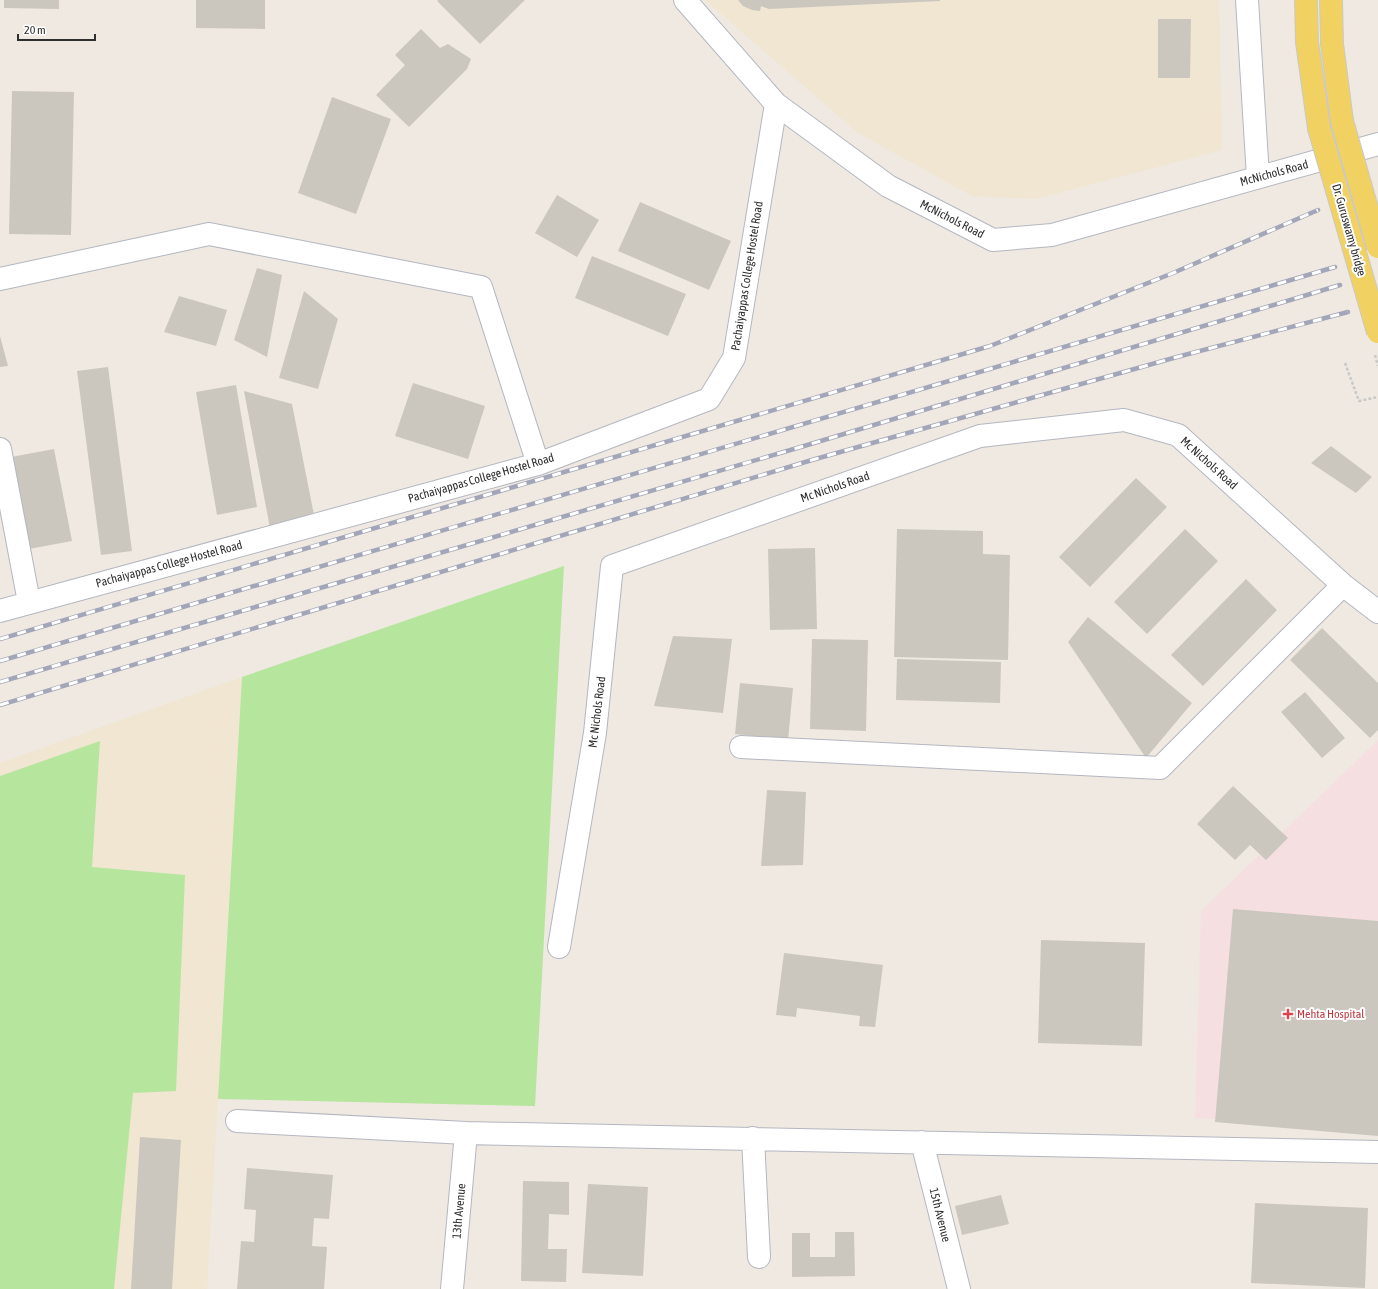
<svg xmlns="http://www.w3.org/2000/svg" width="1378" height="1289" font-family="'Asap Condensed',sans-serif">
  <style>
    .education { fill: #f0e6d1 }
    .medical { fill: #f5dfe0 }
    .green { fill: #b6e59e }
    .building { fill: #cbc7bf }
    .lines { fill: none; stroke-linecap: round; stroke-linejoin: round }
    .minor-casing { stroke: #b4b7c1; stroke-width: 24 }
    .major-casing { stroke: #c9c9c9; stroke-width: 24 }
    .path { stroke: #c9c9c9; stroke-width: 2.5; stroke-dasharray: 3 2; stroke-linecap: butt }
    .minor { stroke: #fff; stroke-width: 22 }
    .major { stroke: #f2d163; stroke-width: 22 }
    .rail-casing { stroke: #a3a6b8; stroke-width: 4.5 }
    .rail { stroke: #fff; stroke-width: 3; stroke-dasharray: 9; stroke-linecap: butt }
    .major-bridge-casing { stroke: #c9c9c9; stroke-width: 24; stroke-linecap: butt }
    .major-bridge { stroke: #f2d163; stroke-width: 22 }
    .health-dot { fill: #e0444e; stroke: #fff; stroke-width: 1.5 }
    .labels { text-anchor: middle; stroke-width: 4; stroke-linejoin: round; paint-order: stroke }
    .street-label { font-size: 12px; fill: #2e2e2e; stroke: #fff }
    .health-label { font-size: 12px; fill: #be3a42; stroke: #fff; text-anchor: start }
  </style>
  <rect width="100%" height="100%" fill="#efe9e1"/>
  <path class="education" d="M 705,0 L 1219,0 L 1222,150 L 1036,199 L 972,196 L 858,133 Z
    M 242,677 L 207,1289 L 0,1289 L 0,763 Z"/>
  <path class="medical" d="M 1378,740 L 1378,1129 L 1195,1118 L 1201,911 Z"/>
  <path class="green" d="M 564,566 L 535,1106 L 218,1099 L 242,677 Z
    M 100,741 L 92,867 L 185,875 L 176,1091 L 133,1093 L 114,1289 L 0,1289 L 0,776 Z"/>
  <path class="building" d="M 4,0 L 59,0 L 59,9 L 4,8 Z
    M 196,0 L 265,0 L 265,29 L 196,28 Z
    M 438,0 L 525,0 L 480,44 L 437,1 Z
    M 738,0 L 940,0 L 940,1 L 769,9 L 761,6 L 760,11 L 752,10 L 743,6 Z
    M 1158,19 L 1191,19 L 1190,78 L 1158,78 Z
    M 421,29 L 440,48 L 448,44 L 471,59 L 467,69 L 409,127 L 376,95 L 405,65 L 395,55 Z
    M 12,91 L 74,92 L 71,235 L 9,234 Z
    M 332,97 L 391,119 L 356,214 L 298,193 Z
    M 557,195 L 599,220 L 577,257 L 535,233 Z
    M 640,202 L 731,241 L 709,290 L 618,251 Z
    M 592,256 L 686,294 L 668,336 L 575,298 Z
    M 257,268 L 282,275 L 267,357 L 234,340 Z
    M 304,291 L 338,319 L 318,389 L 279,378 Z
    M 179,296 L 227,310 L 216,346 L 164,332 Z
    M 0,336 L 8,366 L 0,367 Z
    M 108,367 L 132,551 L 101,555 L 77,371 Z
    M 413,383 L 485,406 L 468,459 L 395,436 Z
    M 236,385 L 257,507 L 217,515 L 196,392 Z
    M 244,391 L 292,404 L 315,520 L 270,528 Z
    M 1331,446 L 1372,477 L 1356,493 L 1311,463 Z
    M 54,449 L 72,541 L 29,549 L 11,457 Z
    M 1136,478 L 1167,507 L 1090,587 L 1059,557 Z
    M 897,529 L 983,531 L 983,554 L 1010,555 L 1008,660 L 894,657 Z
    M 1185,529 L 1218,561 L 1147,634 L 1114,602 Z
    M 815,548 L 817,629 L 770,630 L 768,549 Z
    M 1246,579 L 1277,610 L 1203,686 L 1171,655 Z
    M 1088,617 L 1192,703 L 1146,758 L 1068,642 Z
    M 1322,628 L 1378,683 L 1378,730 L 1370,738 L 1290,660 Z
    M 673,636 L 732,639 L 723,713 L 654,706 Z
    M 812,639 L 868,640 L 866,731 L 810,729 Z
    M 897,659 L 1001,662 L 1000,703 L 896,700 Z
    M 740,683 L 793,688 L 788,740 L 735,734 Z
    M 1305,692 L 1345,738 L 1322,758 L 1281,712 Z
    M 1233,786 L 1288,838 L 1266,860 L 1250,845 L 1235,860 L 1197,824 Z
    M 767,790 L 806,792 L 803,865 L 761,866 Z
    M 1233,909 L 1378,921 L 1378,1136 L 1215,1122 Z
    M 1041,940 L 1145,943 L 1142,1046 L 1038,1043 Z
    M 784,953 L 883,965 L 875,1027 L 859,1026 L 860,1016 L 797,1008 L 796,1017 L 776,1015 Z
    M 140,1137 L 181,1140 L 172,1289 L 131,1289 Z
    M 247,1168 L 333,1175 L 329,1219 L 314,1218 L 312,1246 L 327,1247 L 324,1289 L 237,1289 L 241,1241 L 254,1242 L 256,1210 L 244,1209 Z
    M 523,1181 L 569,1182 L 569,1215 L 549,1214 L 548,1249 L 567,1249 L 566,1282 L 521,1281 Z
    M 588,1184 L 648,1187 L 643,1276 L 582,1273 Z
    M 1001,1195 L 1009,1224 L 962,1235 L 955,1206 Z
    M 1255,1203 L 1368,1208 L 1365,1288 L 1251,1283 Z
    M 835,1232 L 854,1232 L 855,1276 L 792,1277 L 792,1233 L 810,1233 L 810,1257 L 835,1257 Z"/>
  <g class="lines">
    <defs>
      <path id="minor" d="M 685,0 L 776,104 L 888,186 L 993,240 L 1052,235 L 1378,144
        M 1247,0 L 1258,177
        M 0,279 L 209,234 L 481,287 L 538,464
        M 0,449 L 29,602
        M 0,611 L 538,464 L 709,399 L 734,358 L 776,104
        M 741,747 L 1160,768 L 1343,585
        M 559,947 L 595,733 L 612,566 L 980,436 L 1124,420 L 1178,435 L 1343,585 L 1378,612
        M 237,1121 L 466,1133 L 1378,1152
        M 753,1138 L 759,1257
        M 922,1142 L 959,1289
        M 452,1289 L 466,1133"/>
      <path id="major" d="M 1306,0 L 1307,42 L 1319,128
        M 1331,0 L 1332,44 L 1342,121"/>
    </defs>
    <use href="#minor" class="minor-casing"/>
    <use href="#major" class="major-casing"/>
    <path class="path" d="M 1375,355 L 1378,366
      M 1345,363 L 1359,401 L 1378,397"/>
    <use href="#minor" class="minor"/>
    <use href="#major" class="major"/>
    <defs>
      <path id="rail" d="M 0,639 L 990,346 L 1173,273 L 1318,210
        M 0,661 L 1335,267
        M 0,682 L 804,446 L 1340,285
        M 0,705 L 812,460 L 1177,357 L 1348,312"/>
    </defs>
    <use href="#rail" class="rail-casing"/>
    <use href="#rail" class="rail"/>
    <defs>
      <path id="major-bridge" d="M 1342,121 L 1378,247
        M 1319,128 L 1378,332"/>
    </defs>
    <use href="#major-bridge" class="major-bridge-casing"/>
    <use href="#major-bridge" class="major-bridge"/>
  </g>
  <path class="health-dot" d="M1286 1008h4v4h4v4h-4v4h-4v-4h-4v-4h4z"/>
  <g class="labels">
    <g class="street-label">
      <text transform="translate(1274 173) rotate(-15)" y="4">McNichols Road</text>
      <text transform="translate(952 219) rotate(27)" y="4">McNichols Road</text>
      <text transform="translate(1349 230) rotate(74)" y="4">Dr. Guruswamy bridge</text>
      <text transform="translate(747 276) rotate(-81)" y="4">Pachaiyappas College Hostel Road</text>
      <text transform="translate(1209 463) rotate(42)" y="4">Mc Nichols Road</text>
      <text transform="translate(481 478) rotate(-16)" y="4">Pachaiyappas College Hostel Road</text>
      <text transform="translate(835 487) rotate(-19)" y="4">Mc Nichols Road</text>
      <text transform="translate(169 564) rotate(-15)" y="4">Pachaiyappas College Hostel Road</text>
      <text transform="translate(597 712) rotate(-83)" y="4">Mc Nichols Road</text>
      <text transform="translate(459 1211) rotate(-85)" y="4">13th Avenue</text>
      <text transform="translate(940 1215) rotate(76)" y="4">15th Avenue</text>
    </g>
    <g class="health-label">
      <text x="1297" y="1018">Mehta Hospital</text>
    </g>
  </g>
  <path d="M18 34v6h77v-6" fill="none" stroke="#2e2e2e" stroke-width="2"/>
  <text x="24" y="34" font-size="12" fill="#2e2e2e" stroke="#ffffff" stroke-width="3" paint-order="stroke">20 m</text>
</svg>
